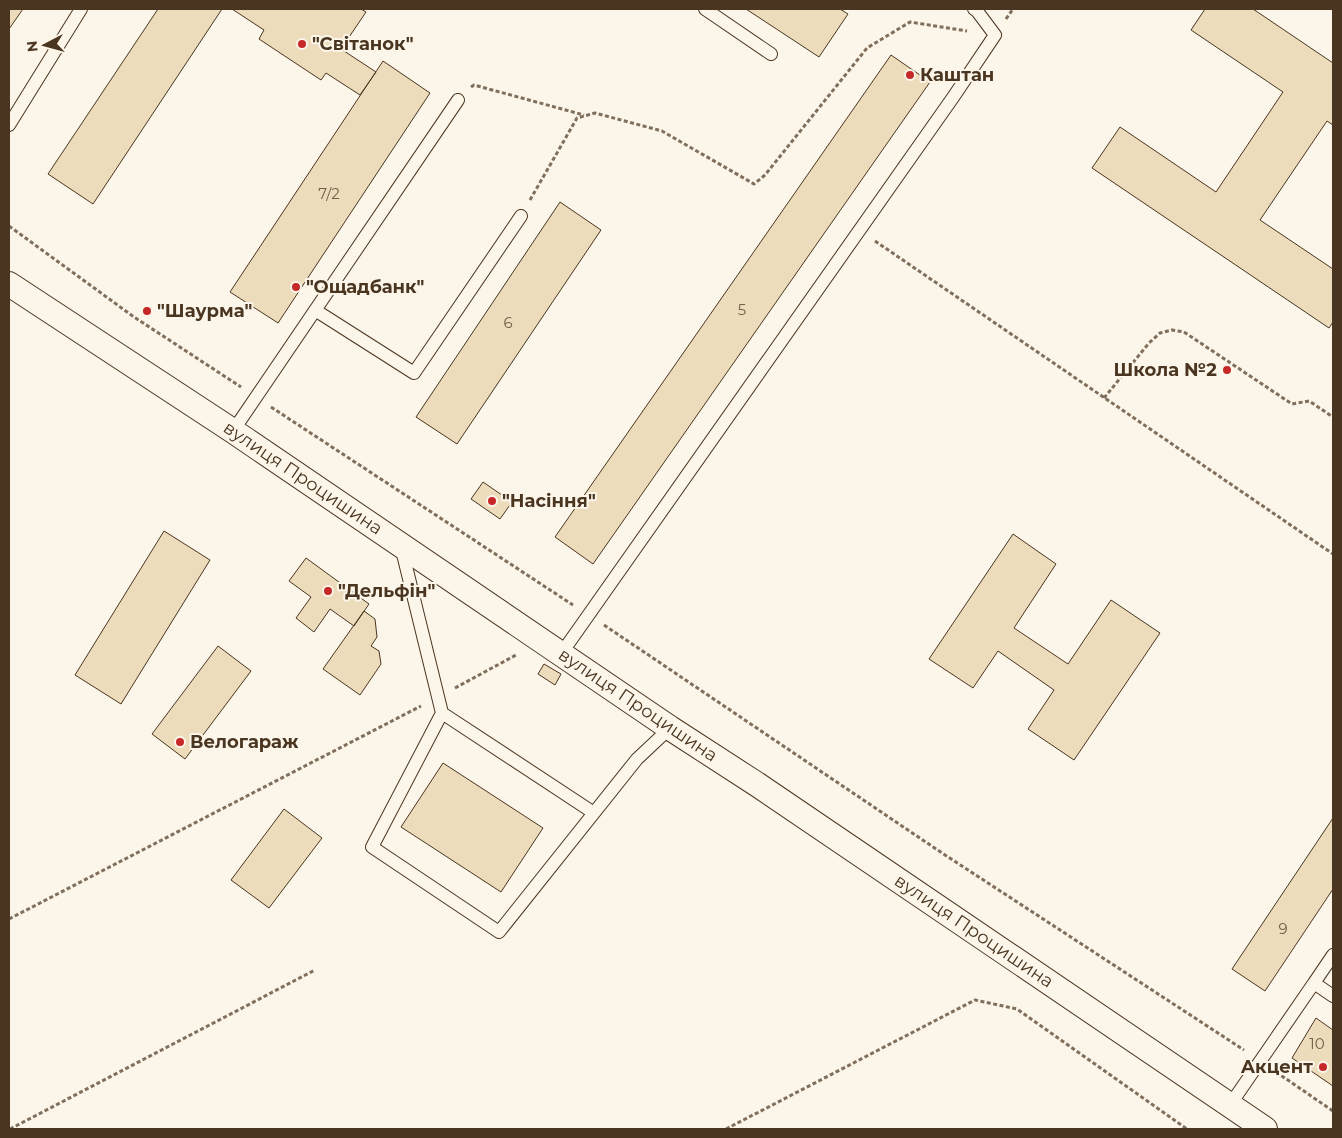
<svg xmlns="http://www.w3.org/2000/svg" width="1342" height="1138" font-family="Montserrat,sans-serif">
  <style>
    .building { fill: #ecdcbc; stroke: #4a3520 }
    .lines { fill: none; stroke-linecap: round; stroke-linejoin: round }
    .service-casing { stroke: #4a3520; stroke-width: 14 }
    .minor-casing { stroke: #4a3520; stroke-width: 26 }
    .path { stroke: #7f6f5c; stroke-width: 3; stroke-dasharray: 4 2.5; stroke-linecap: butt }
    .service { stroke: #fbf6e9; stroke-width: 12 }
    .minor { stroke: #fbf6e9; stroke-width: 24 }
    .poi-dot { fill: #c62828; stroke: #fbf6e9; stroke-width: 2 }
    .labels { text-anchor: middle; stroke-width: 4; stroke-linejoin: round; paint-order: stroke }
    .number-label { font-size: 15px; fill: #725f47 }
    .poi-label { font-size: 18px; font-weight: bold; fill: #4a3520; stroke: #fbf6e9; text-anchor: start }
    .street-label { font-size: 18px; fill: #4a3520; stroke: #fbf6e9 }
  </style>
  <rect width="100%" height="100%" fill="#fbf6e9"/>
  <path class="building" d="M 9,9 L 23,9 L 9,29 Z
    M 158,9 L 222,9 L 93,204 L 48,174 Z
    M 232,9 L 361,9 L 366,12 L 341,49 L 376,72 L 360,95 L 326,73 L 321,80 L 259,39 L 264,30 Z
    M 746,9 L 840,9 L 848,14 L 819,57 Z
    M 1205,9 L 1253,9 L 1333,63 L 1333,125 L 1327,121 L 1260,220 L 1333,269 L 1333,322 L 1329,328 L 1092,168 L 1120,127 L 1216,192 L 1283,92 L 1191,30 Z
    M 891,55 L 930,82 L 593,564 L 555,537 Z
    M 383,61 L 430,93 L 278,323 L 230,292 Z
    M 560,202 L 601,230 L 457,444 L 416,417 Z
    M 483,482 L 512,502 L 500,519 L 471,499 Z
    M 164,531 L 210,560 L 121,704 L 75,675 Z
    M 1013,534 L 1056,564 L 1014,628 L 1068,664 L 1111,600 L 1160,633 L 1074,760 L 1028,729 L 1054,690 L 998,651 L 973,688 L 929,659 Z
    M 306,558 L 369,604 L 354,626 L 330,609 L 314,632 L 296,618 L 311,597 L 289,581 Z
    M 364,611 L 375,619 L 377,637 L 371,646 L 379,651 L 381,664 L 360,695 L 323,669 Z
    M 218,646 L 251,671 L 185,759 L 152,734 Z
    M 544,664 L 561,674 L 555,685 L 538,674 Z
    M 443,763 L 543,828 L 501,892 L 401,827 Z
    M 284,809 L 322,838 L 269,908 L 231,880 Z
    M 1333,818 L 1333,889 L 1265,991 L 1232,969 Z
    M 1316,1018 L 1333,1030 L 1333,1086 L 1292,1058 Z"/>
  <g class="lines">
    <defs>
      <path id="service" d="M 705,9 L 771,54
        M 9,125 L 81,9
        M 315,310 L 414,373 L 521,216
        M 233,431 L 458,100
        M 401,546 L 442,713 L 372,847 L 499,932 L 637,759 L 670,728
        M 561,654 L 954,96 L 995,35 L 977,11 L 974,9
        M 442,713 L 594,813
        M 1314,983 L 1333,955
        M 1230,1105 L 1314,983 L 1333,996"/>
      <path id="minor" d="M 9,284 L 233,431 L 670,728 L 758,785 L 1265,1129"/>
    </defs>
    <use href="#service" class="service-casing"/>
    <use href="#minor" class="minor-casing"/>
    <path class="path" d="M 1006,19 L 1013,9
      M 471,87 L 474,85 L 584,115
      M 530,200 L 577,118 L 595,113 L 662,131 L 754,184 L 765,175 L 867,48 L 910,22 L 967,31
      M 9,226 L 134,317 L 241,387
      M 875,241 L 1333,554
      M 1104,398 L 1149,343 L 1160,333 L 1172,330 L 1184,332 L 1292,404 L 1309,401 L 1333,417
      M 271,407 L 573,605
      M 604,625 L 942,853 L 1244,1050
      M 455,688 L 516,655
      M 9,919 L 421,706
      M 1276,1072 L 1333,1111
      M 10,1129 L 315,970
      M 726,1129 L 975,1000 L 1017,1009 L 1187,1129"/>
    <use href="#service" class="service"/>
    <use href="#minor" class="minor"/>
  </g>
  <g class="poi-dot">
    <circle cx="302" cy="44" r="5"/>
    <circle cx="910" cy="75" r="5"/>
    <circle cx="296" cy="287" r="5"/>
    <circle cx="147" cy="311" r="5"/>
    <circle cx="1227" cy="370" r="5"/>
    <circle cx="492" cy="501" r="5"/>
    <circle cx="328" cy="591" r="5"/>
    <circle cx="180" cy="742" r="5"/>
    <circle cx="1323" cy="1067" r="5"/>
  </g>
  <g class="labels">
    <g class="number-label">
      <text x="329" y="199">7/2</text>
      <text x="742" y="315">5</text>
      <text x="508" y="328">6</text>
      <text x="1283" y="934">9</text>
      <text x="1317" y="1049">10</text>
    </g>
    <g class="poi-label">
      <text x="312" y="50">"Світанок"</text>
      <text x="920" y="81">Каштан</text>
      <text x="306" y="293">"Ощадбанк"</text>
      <text x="157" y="317">"Шаурма"</text>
      <text x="1217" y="376" text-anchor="end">Школа №2</text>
      <text x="502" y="507">"Насіння"</text>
      <text x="338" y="597">"Дельфін"</text>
      <text x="190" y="748">Велогараж</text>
      <text x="1313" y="1073" text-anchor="end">Акцент</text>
    </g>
    <g class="street-label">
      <text transform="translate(303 478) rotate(34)" y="6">вулиця Процишина</text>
      <text transform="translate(638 705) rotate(34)" y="6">вулиця Процишина</text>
      <text transform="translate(974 931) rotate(34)" y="6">вулиця Процишина</text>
    </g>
  </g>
  <rect width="1342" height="1138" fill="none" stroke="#4a3520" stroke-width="20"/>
  <g transform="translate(45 45) rotate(264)" stroke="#fbf6e9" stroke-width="4" paint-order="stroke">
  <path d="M0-4L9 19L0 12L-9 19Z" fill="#4a3520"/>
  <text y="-8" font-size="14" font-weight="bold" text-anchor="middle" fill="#4a3520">N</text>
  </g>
</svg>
